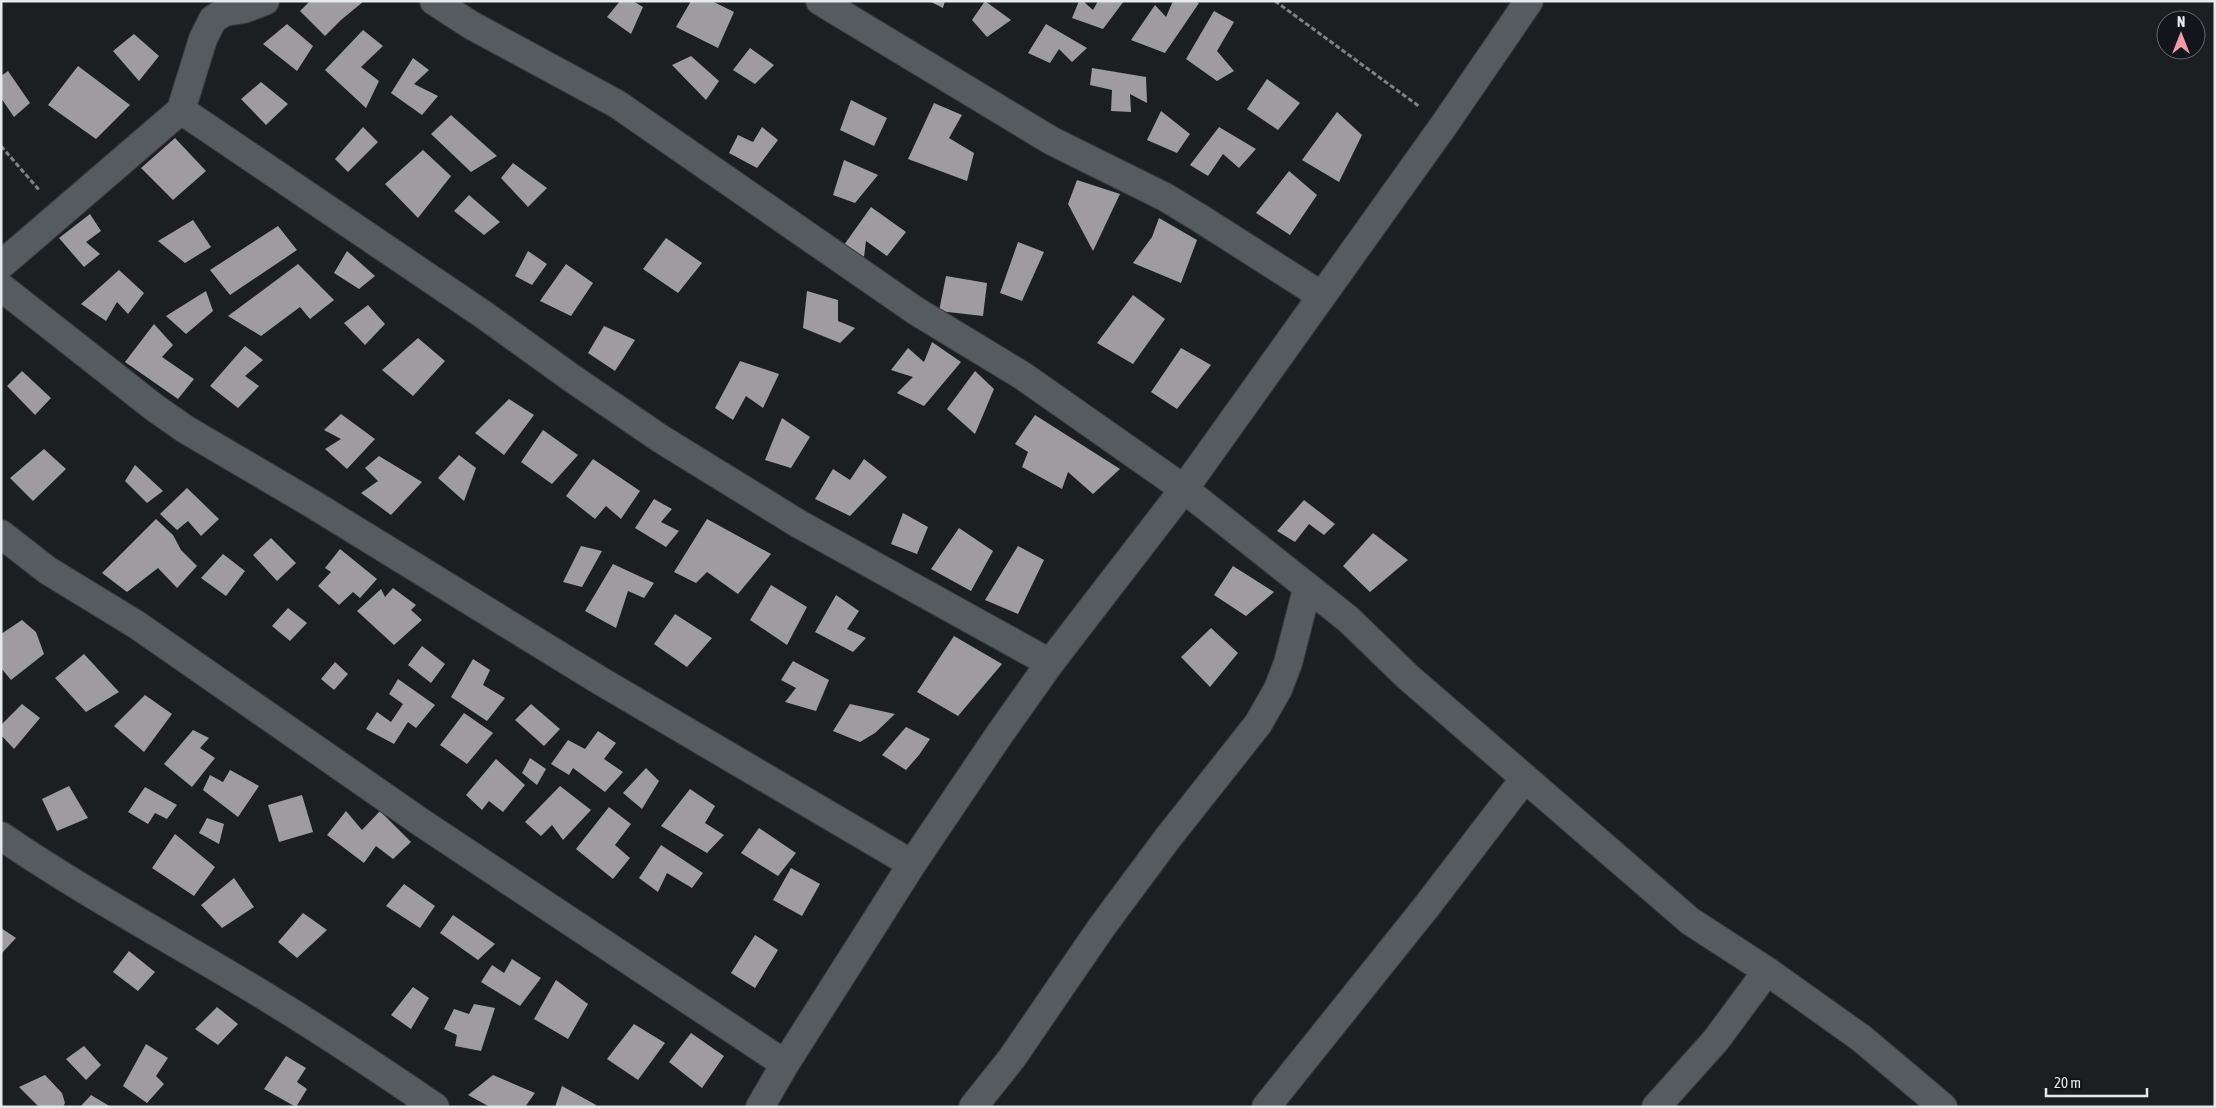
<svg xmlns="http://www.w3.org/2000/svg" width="2216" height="1108" font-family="'Asap Condensed',sans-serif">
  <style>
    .building { fill: #9f9ca1 }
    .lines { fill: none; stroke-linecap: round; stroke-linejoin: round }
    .minor-casing { stroke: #383a3c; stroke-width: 30 }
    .path { stroke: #7f8385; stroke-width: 3; stroke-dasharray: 5 2.5; stroke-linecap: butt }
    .minor { stroke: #565b5f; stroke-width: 28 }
  </style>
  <rect width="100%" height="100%" fill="#1b1f22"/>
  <path class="building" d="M 310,1 L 364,1 L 341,20 L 325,36 L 300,11 Z
    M 620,1 L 633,1 L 643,7 L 631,34 L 607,17 Z
    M 691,1 L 712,1 L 734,12 L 718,48 L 676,27 Z
    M 929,1 L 945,1 L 943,8 Z
    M 985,1 L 1011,20 L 987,37 L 972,20 Z
    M 1079,1 L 1083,1 L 1093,10 L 1098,1 L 1124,1 L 1103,29 L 1072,18 Z
    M 1173,1 L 1195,1 L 1199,3 L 1165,53 L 1131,40 L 1155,5 L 1166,17 Z
    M 1214,11 L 1234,22 L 1217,51 L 1234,71 L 1217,81 L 1186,59 Z
    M 287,24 L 313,46 L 297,71 L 263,44 Z
    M 1046,24 L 1087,48 L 1072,62 L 1059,49 L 1050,63 L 1028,53 Z
    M 363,30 L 383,46 L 361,67 L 379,81 L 366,108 L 325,70 Z
    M 134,34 L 159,56 L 139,81 L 113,51 Z
    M 750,48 L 774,65 L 755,84 L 733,70 Z
    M 691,56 L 719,81 L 706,100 L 672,65 Z
    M 413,58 L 429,70 L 414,84 L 438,96 L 422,115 L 391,93 Z
    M 78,66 L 130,105 L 96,139 L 48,105 Z
    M 1092,68 L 1146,77 L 1147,103 L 1130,94 L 1131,112 L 1111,111 L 1112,90 L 1090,85 Z
    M 8,71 L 30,103 L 14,117 L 1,98 L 1,76 Z
    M 1267,79 L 1300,103 L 1278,130 L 1247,109 Z
    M 261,82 L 288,104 L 266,125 L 241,99 Z
    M 851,100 L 887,118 L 874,146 L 840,130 Z
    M 934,103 L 962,115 L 949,138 L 974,153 L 967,181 L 908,159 Z
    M 1161,111 L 1190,134 L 1177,153 L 1147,140 Z
    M 1337,112 L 1362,135 L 1339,182 L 1302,160 Z
    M 451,115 L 497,156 L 471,172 L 431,134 Z
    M 363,127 L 378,142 L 348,172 L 335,159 Z
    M 762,127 L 778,140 L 757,168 L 729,153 L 738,135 L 753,142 Z
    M 1219,127 L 1256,149 L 1239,168 L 1223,154 L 1208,176 L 1190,165 Z
    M 175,138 L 206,171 L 173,200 L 141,168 Z
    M 423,150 L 451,176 L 418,218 L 385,184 Z
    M 844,160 L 878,175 L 855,203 L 833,195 Z
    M 513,163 L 547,188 L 528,207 L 501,178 Z
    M 1289,171 L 1317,195 L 1290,235 L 1256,213 Z
    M 1077,180 L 1120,194 L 1093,251 L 1068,204 Z
    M 469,195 L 500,222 L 484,235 L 454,211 Z
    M 871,207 L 906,232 L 887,256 L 866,241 L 864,257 L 844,245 Z
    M 90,214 L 101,231 L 86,242 L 100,254 L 84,267 L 59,238 Z
    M 1159,218 L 1197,240 L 1181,283 L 1133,263 L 1152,237 Z
    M 193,220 L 211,247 L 185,263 L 158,241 Z
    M 278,226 L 297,250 L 230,295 L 210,270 Z
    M 666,238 L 702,263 L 678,293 L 643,269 Z
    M 1018,242 L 1044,252 L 1022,301 L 1000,293 Z
    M 347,251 L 375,276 L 359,289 L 334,273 Z
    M 528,251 L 547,264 L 532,285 L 515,276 Z
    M 298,264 L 334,300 L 310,319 L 300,307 L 261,336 L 228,316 Z
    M 566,264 L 593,283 L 571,316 L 540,301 Z
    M 119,270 L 144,293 L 128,314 L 117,302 L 106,321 L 81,304 Z
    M 946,276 L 987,283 L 983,316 L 939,311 Z
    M 206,291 L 213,311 L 186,334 L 166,316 Z
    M 807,291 L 838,300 L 838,321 L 855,328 L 840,343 L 803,328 Z
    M 1133,295 L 1165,319 L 1133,364 L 1097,343 Z
    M 368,305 L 385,324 L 365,345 L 344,323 Z
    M 154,324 L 173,345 L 162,357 L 194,379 L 178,399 L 125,362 Z
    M 604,326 L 635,340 L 615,371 L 588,353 Z
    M 418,338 L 445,361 L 413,396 L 382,370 Z
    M 932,342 L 961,362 L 924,406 L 897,393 L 913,377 L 891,370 L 908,348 L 924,362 Z
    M 245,346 L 263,360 L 245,376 L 259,386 L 238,408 L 210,386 Z
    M 1181,348 L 1211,365 L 1177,409 L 1151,392 Z
    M 740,361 L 779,374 L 763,408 L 746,396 L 733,420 L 715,408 Z
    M 22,371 L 51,398 L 35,415 L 7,386 Z
    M 975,371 L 994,389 L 975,434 L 947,409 Z
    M 509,399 L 534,415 L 504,455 L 475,433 Z
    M 341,414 L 375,439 L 347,469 L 325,449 L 341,439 L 324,430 Z
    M 1035,415 L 1120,469 L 1093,494 L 1068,472 L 1062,489 L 1022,467 L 1028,452 L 1015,444 Z
    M 782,418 L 810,437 L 791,468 L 765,460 Z
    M 543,430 L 578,455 L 552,484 L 521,462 Z
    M 44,449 L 66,469 L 33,501 L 10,478 Z
    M 459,455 L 476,468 L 464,501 L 438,478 Z
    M 379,456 L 422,482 L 391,515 L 361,493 L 378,481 L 365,468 Z
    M 593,459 L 640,491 L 621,519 L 606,506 L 595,519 L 566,496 Z
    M 864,459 L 887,477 L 850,516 L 815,499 L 833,469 L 850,480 Z
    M 135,465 L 163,491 L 147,503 L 125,481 Z
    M 187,488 L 219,519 L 201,536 L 188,521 L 177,530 L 160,514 Z
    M 654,499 L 672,509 L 661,522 L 679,531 L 666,547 L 635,528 Z
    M 1304,500 L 1335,524 L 1324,535 L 1309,524 L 1295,542 L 1277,531 Z
    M 903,513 L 928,527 L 917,554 L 891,544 Z
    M 156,519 L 173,535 L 181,550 L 197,566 L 177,588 L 158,568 L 127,592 L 102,573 Z
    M 707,519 L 771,554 L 738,594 L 707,572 L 696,583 L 674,572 Z
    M 959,528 L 993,551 L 971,591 L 931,569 Z
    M 1373,533 L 1408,560 L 1370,592 L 1343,566 Z
    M 271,538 L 296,563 L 277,581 L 253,555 Z
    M 581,546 L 602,551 L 582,587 L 563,582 Z
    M 1018,546 L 1044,560 L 1018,614 L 985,600 Z
    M 340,549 L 377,579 L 360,598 L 353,592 L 339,605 L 318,586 L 331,572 L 325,568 Z
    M 223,554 L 245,571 L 226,596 L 201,578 Z
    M 613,564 L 654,583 L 644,598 L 628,591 L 616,628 L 585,611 Z
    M 1233,566 L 1274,592 L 1246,616 L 1214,595 Z
    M 771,585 L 807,607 L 787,645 L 750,620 Z
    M 393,588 L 416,605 L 411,610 L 422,620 L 394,645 L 357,611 L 381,589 L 385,597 Z
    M 836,595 L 859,611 L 847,629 L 866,638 L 853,652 L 815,632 Z
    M 288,608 L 307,623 L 290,641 L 272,626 Z
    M 675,614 L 712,638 L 687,667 L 654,644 Z
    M 22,620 L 36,632 L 44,654 L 11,680 L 1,668 L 1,634 Z
    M 1211,628 L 1238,653 L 1210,687 L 1181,657 Z
    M 954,636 L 1002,664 L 958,716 L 917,692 Z
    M 422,646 L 445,664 L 431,683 L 408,665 Z
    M 84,654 L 119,692 L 86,712 L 55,678 Z
    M 473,659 L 490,670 L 483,685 L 505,698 L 487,721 L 451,697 Z
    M 793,661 L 829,680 L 816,711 L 785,702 L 796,688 L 781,680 Z
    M 335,662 L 348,674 L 334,690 L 321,679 Z
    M 398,679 L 435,705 L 416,728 L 408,722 L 394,744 L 366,729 L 377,712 L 391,722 L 403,704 L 389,694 Z
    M 145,695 L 172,714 L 144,752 L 114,726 Z
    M 22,704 L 40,718 L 14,749 L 1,735 L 1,725 Z
    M 531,704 L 560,729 L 544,746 L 515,720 Z
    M 850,704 L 895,714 L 875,733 L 860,742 L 833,731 Z
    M 464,713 L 493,733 L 467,764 L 440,745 Z
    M 906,727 L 930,739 L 919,755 L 906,770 L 882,755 Z
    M 193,730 L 209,738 L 200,748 L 215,758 L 192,787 L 164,764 Z
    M 598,731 L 616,743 L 604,759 L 623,772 L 605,792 L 573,768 L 569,775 L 551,764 L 568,740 L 585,749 Z
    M 530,758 L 546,769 L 537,785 L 522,773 Z
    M 496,759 L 525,785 L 503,812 L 489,801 L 482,810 L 466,795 Z
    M 646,768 L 659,781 L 642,809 L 623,793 Z
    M 230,770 L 259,786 L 238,817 L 203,790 L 210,775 L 223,782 Z
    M 69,786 L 88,818 L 57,831 L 42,799 Z
    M 560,786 L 591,810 L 563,840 L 552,825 L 541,836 L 525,822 Z
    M 145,787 L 177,805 L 167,819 L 155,813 L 148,824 L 128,812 Z
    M 690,789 L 715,806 L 705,823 L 724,835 L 707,853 L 661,826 Z
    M 302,795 L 313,832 L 279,842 L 268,805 Z
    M 609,807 L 631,824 L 615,845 L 630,858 L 613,879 L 576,849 Z
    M 346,811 L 362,830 L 380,811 L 411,842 L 393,859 L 376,846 L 364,863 L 327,835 Z
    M 207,818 L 224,824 L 219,844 L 199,833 Z
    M 759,828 L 796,853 L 778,876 L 741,853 Z
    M 175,834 L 215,867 L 194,896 L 152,868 Z
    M 661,845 L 703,873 L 692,888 L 667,873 L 658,892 L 639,878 Z
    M 791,868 L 820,884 L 802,916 L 773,900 Z
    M 234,878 L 254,907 L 222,928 L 201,905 Z
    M 404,884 L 435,906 L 420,928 L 386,906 Z
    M 303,913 L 327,930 L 297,958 L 278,942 Z
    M 453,915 L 495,944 L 478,960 L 440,933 Z
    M 1,928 L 16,938 L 1,954 Z
    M 755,935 L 778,950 L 755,988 L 731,973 Z
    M 129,951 L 155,972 L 138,991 L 113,972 Z
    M 512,959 L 541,978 L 520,1006 L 481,982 L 492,965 L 504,973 Z
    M 556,980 L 588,1004 L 568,1039 L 534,1019 Z
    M 413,987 L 429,998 L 411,1029 L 391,1015 Z
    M 474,1004 L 495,1008 L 481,1051 L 455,1046 L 457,1035 L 444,1029 L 454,1009 L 469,1014 Z
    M 217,1007 L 238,1024 L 218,1045 L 195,1029 Z
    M 634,1024 L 665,1043 L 638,1080 L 607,1059 Z
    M 691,1033 L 724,1056 L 702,1088 L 669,1062 Z
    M 146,1044 L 168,1058 L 156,1076 L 164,1084 L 147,1103 L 123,1086 Z
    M 84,1046 L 101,1065 L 86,1080 L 66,1059 Z
    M 286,1056 L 306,1068 L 297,1082 L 307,1089 L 296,1107 L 264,1089 Z
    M 45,1075 L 62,1093 L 65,1103 L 63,1107 L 39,1107 L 19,1087 Z
    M 493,1075 L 535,1093 L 525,1107 L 490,1107 L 468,1095 Z
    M 562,1086 L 596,1105 L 596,1107 L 555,1107 Z
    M 91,1095 L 111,1107 L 80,1107 Z"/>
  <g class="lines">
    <defs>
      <path id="minor" d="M 434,1 L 471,25 L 617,104 L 916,311 L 1023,376 L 1184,489 L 1348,619 L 1408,677 L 1690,921 L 1767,971 L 1861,1038 L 1943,1107
        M 820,1 L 1052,141 L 1165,197 L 1198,217 L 1322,296
        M 181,110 L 484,315 L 573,379 L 661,439 L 799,524 L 1050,663
        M 1,265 L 181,110 L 203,39 L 213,19 L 225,12 L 244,9 L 265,1
        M 1,287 L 155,408 L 185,429 L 311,503 L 599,680 L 912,864
        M 1,534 L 47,570 L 137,625 L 422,823 L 785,1064
        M 1,836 C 86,894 176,942 263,995 C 322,1031 378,1068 435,1107
        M 760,1107 L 785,1064 L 912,864 L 999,735 L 1050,663 L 1184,489 L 1444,125 L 1529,1
        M 973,1107 L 1012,1058 L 1101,928 L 1167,839 L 1258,724 L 1278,689 L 1288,663 L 1307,589
        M 1266,1107 L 1427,906 L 1525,778
        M 1656,1107 L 1716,1040 L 1767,971"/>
    </defs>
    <use href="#minor" class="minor-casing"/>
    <path class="path" d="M 1275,1 L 1420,107
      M 1,146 L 40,191"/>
    <use href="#minor" class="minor"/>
  </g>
  <rect width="2216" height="1108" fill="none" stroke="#e7eaec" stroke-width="5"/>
  <g transform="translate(2181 35)"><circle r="24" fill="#121519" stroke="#676a6d"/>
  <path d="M0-4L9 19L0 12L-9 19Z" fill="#f39aaa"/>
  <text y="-8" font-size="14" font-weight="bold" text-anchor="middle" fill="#e7eaec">N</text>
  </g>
  <path d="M2046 1088v8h101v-8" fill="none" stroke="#e7eaec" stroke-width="2.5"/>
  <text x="2054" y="1088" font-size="15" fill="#e7eaec" stroke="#121519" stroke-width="4" paint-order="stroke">20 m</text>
</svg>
